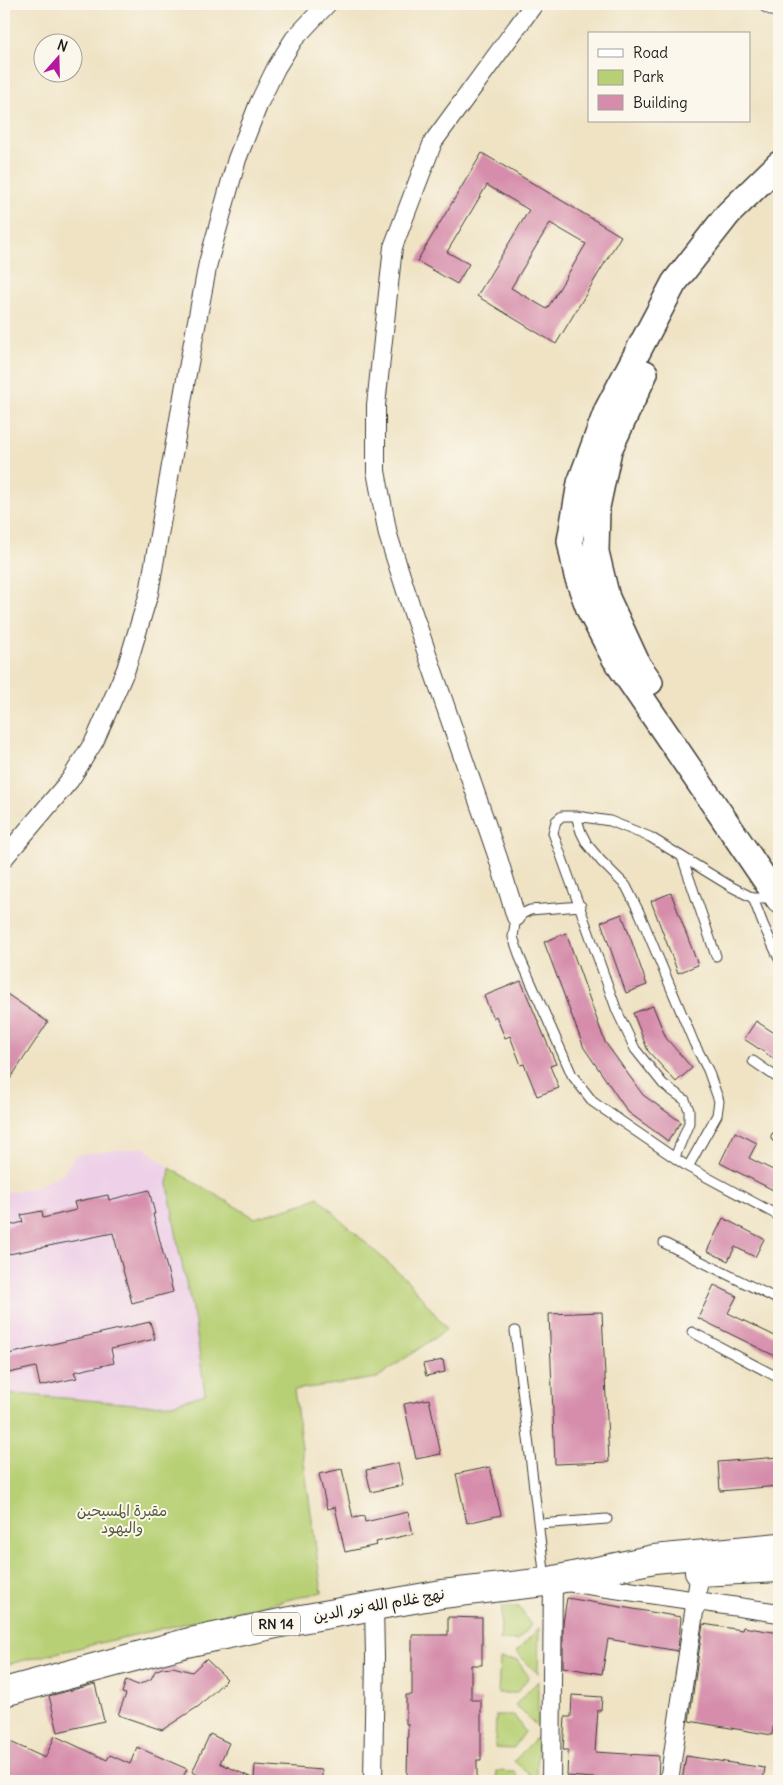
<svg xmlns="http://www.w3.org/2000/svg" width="783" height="1785" font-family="Delius,'Playpen Sans Arabic',sans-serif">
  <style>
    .built { fill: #eed0e8 }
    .green { fill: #b8d075; stroke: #6a7648 }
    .building { fill: #d68dab; fill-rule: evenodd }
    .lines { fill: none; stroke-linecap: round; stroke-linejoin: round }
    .lane-casing { stroke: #3c3a35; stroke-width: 11 }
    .street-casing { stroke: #3c3a35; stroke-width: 20 }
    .secondary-casing { stroke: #3c3a35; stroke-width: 28 }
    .primary-casing { stroke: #3c3a35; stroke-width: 30 }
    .lane { stroke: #fff; stroke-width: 9 }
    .street { stroke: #fff; stroke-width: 18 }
    .secondary { stroke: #fff; stroke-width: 25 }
    .primary { stroke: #fff; stroke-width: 28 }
    .labels { text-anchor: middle; stroke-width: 4; stroke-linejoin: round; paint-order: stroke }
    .shield { fill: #fbf7ec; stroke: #5f5e5a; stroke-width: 1 }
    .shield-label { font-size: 14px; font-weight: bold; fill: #1c1c1c }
    .park-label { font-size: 15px; fill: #535b3b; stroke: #fbf7ec }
    .street-label { font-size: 15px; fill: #1c1c1c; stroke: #fbf7ec }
  </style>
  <rect width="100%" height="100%" fill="#fbf7ec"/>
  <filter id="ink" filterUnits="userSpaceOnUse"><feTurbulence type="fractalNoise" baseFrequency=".02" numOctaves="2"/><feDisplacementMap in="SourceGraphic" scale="10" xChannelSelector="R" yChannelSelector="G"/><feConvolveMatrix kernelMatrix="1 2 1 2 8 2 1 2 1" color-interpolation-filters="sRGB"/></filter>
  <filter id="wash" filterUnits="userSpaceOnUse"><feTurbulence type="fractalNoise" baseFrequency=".0096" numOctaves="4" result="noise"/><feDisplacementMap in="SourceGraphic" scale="20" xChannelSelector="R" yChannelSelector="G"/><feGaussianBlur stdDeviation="1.12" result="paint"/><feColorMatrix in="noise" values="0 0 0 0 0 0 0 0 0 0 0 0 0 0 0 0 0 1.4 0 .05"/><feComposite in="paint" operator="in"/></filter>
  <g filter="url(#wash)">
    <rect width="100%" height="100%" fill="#efe3c4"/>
    <path class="built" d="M 143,1147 L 170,1168 L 168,1184 L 179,1251 L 195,1322 L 205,1394 L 172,1404 L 146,1405 L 4,1393 L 4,1193 L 34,1188 L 64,1173 L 75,1155 Z"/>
    <path class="green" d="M 170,1168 L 255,1218 L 305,1203 L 318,1197 L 344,1223 L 409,1282 L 447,1329 L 377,1378 L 294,1390 L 322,1592 L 4,1665 L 4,1393 L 146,1405 L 172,1404 L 205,1394 L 195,1322 L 179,1251 L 168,1184 Z
      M 502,1607 L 519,1607 L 531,1625 L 518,1641 L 500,1640 Z
      M 539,1628 L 538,1674 L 516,1652 Z
      M 500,1659 L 517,1660 L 529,1677 L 516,1693 L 498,1693 Z
      M 538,1681 L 538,1727 L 515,1705 Z
      M 496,1715 L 514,1715 L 525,1732 L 513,1749 L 495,1748 Z
      M 538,1736 L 537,1781 L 536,1781 L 514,1761 Z
      M 497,1771 L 515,1772 L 521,1781 L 496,1781 Z"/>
    <g id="blocks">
      <path class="building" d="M 482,153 L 621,236 L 556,344 L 477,296 L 529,210 L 487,185 L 447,252 L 469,264 L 457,284 L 417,261 ZM 550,223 L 586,244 L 547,309 L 511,288 Z
        M 671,893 L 698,965 L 678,973 L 651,901 Z
        M 622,914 L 647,985 L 626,993 L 601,922 Z
        M 566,933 L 605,1042 L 643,1095 L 681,1122 L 668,1141 L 628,1112 L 584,1048 L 544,942 Z
        M 521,981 L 556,1064 L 550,1066 L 559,1088 L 537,1096 L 524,1064 L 521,1065 L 510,1036 L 505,1038 L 496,1016 L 493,1018 L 484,996 Z
        M 4,992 L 48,1022 L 4,1088 Z
        M 653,1006 L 666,1038 L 692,1068 L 676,1082 L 648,1051 L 633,1013 Z
        M 756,1021 L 779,1036 L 779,1062 L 744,1039 Z
        M 735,1132 L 757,1143 L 749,1158 L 779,1173 L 779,1193 L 720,1163 Z
        M 149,1190 L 155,1214 L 153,1214 L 173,1292 L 132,1303 L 113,1233 L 4,1255 L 4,1227 L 23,1222 L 21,1215 L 42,1211 L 43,1218 L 76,1210 L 74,1202 L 108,1195 L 109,1200 Z
        M 723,1218 L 764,1239 L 755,1257 L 735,1247 L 728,1261 L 707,1251 Z
        M 714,1285 L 737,1296 L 728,1313 L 779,1338 L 779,1358 L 698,1318 Z
        M 602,1312 L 609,1462 L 555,1464 L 549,1314 Z
        M 150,1322 L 155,1339 L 111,1349 L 114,1363 L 74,1372 L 77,1378 L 40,1386 L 36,1367 L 4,1374 L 4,1355 Z
        M 443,1360 L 445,1372 L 426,1376 L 423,1364 Z
        M 429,1399 L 441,1454 L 416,1459 L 404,1404 Z
        M 779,1457 L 779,1486 L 720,1491 L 718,1462 Z
        M 398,1463 L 403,1485 L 371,1492 L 366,1470 Z
        M 490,1467 L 501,1515 L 467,1523 L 456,1474 Z
        M 342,1469 L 353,1518 L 364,1516 L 365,1522 L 408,1512 L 413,1534 L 376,1542 L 377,1545 L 345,1552 L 335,1507 L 327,1509 L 319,1474 Z
        M 567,1598 L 681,1617 L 678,1651 L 608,1639 L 602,1674 L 563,1667 L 563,1623 Z
        M 448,1617 L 482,1618 L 482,1665 L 471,1665 L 471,1700 L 481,1700 L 481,1760 L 477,1760 L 477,1781 L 407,1779 L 408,1724 L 406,1724 L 406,1695 L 412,1695 L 412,1635 L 448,1635 Z
        M 703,1624 L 742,1630 L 743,1627 L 779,1633 L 779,1689 L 772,1735 L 689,1721 Z
        M 206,1659 L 227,1679 L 199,1706 L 162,1730 L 118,1715 L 126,1694 L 122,1693 L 126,1680 L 138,1685 L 151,1679 L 155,1671 L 162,1668 L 173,1667 L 192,1672 Z
        M 95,1684 L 104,1721 L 58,1732 L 49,1696 Z
        M 572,1695 L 602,1697 L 601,1710 L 598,1710 L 595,1752 L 659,1756 L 658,1781 L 607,1781 L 607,1779 L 567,1776 L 568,1750 L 563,1750 L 565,1717 L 571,1717 Z
        M 210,1734 L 229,1743 L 220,1763 L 254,1779 L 255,1765 L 322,1770 L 322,1781 L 211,1781 L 192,1772 Z
        M 55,1736 L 107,1760 L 110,1755 L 130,1764 L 137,1747 L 187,1769 L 181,1781 L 4,1781 L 4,1739 L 45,1758 Z
        M 686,1756 L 765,1768 L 763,1781 L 682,1781 Z"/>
    </g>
  </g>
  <g filter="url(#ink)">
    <use href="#blocks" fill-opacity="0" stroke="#3c3a35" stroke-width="1"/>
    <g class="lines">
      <defs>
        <path id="lane" d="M 576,816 L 581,832 L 587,844 L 601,861 L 626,886 L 640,914 L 694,1043 L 708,1070 L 719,1101 L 717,1115 L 688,1167
          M 682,857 L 716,956
          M 753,898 L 763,924 L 779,959
          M 581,906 L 530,910 L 516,917 L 513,937 L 521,960 L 572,1075 L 593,1102 L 688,1167 L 779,1216
          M 753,1061 L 779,1079
          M 776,1137 L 779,1138
          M 675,1157 L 689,1123 L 689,1110 L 685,1100 L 663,1084 L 635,1049 L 617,1011 L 553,833 L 556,821 L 562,816 L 576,816 L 610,821 L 650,837 L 730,886 L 753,898 L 773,898
          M 664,1243 L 779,1300
          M 515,1331 L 545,1579
          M 692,1332 L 779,1378
          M 539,1524 L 607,1519"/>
        <path id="street" d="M 768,4 L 779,9
          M 4,858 L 70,780 L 95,740 L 126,669 L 149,593 L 186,379 L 208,263 L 237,159 L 259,103 L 276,68 L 294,39 L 327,4
          M 516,917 L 498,858 L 413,613 L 388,535 L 376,471 L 376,405 L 393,247 L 433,142 L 534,4
          M 373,1781 L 375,1657 L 374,1606
          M 551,1781 L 553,1580 L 779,1613
          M 669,1781 L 700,1572 L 700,1563"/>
        <path id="secondary" d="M 779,164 L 728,214 L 674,283 L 607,410 L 580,483 L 570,541 L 577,576 L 589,609 L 615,659 L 779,900
          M 645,373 L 609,450 L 597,507 L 596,552 L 607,598 L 638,665 L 650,682"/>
        <path id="primary" d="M 699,1572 L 779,1568
          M 4,1692 L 186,1643 L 290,1621 L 442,1594 L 545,1582 L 654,1559 L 779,1547"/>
      </defs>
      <use href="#lane" class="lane-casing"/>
      <use href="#street" class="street-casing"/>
      <use href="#secondary" class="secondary-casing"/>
      <use href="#primary" class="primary-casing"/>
      <use href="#lane" class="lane"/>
      <use href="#street" class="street"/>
      <use href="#secondary" class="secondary"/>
      <use href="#primary" class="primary"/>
    </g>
  </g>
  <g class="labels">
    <rect class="shield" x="252" y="1612.5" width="48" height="23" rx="4"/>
    <g class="shield-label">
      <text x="276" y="1629">RN 14</text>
    </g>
    <g class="park-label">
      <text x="122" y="1516">مقبرة المسيحين<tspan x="122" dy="17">واليهود</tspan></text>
    </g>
    <g class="street-label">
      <text transform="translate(379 1605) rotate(-10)" y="5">نهج غلام الله نور الدين</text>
    </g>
  </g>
  <rect width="783" height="1785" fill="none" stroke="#fbf7ec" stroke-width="20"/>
  <rect x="588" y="32" width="162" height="90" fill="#fbf7ec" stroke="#a29f99"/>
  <rect x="598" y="49" width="25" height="8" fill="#ffffff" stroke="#a29f99"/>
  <text x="633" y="58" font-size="15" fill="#1c1c1c">Road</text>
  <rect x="598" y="70" width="25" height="15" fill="#b8d075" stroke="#a29f99"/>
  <text x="633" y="82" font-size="15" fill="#1c1c1c">Park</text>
  <rect x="598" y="95" width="25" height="15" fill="#d68dab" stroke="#a29f99"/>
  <text x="633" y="108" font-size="15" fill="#1c1c1c">Building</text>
  <g transform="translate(58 58) rotate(20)"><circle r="24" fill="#fbf7ec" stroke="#a29f99"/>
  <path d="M0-4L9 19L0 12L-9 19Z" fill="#b5179e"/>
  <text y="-8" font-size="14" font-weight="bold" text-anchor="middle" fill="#1c1c1c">N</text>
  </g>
</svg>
